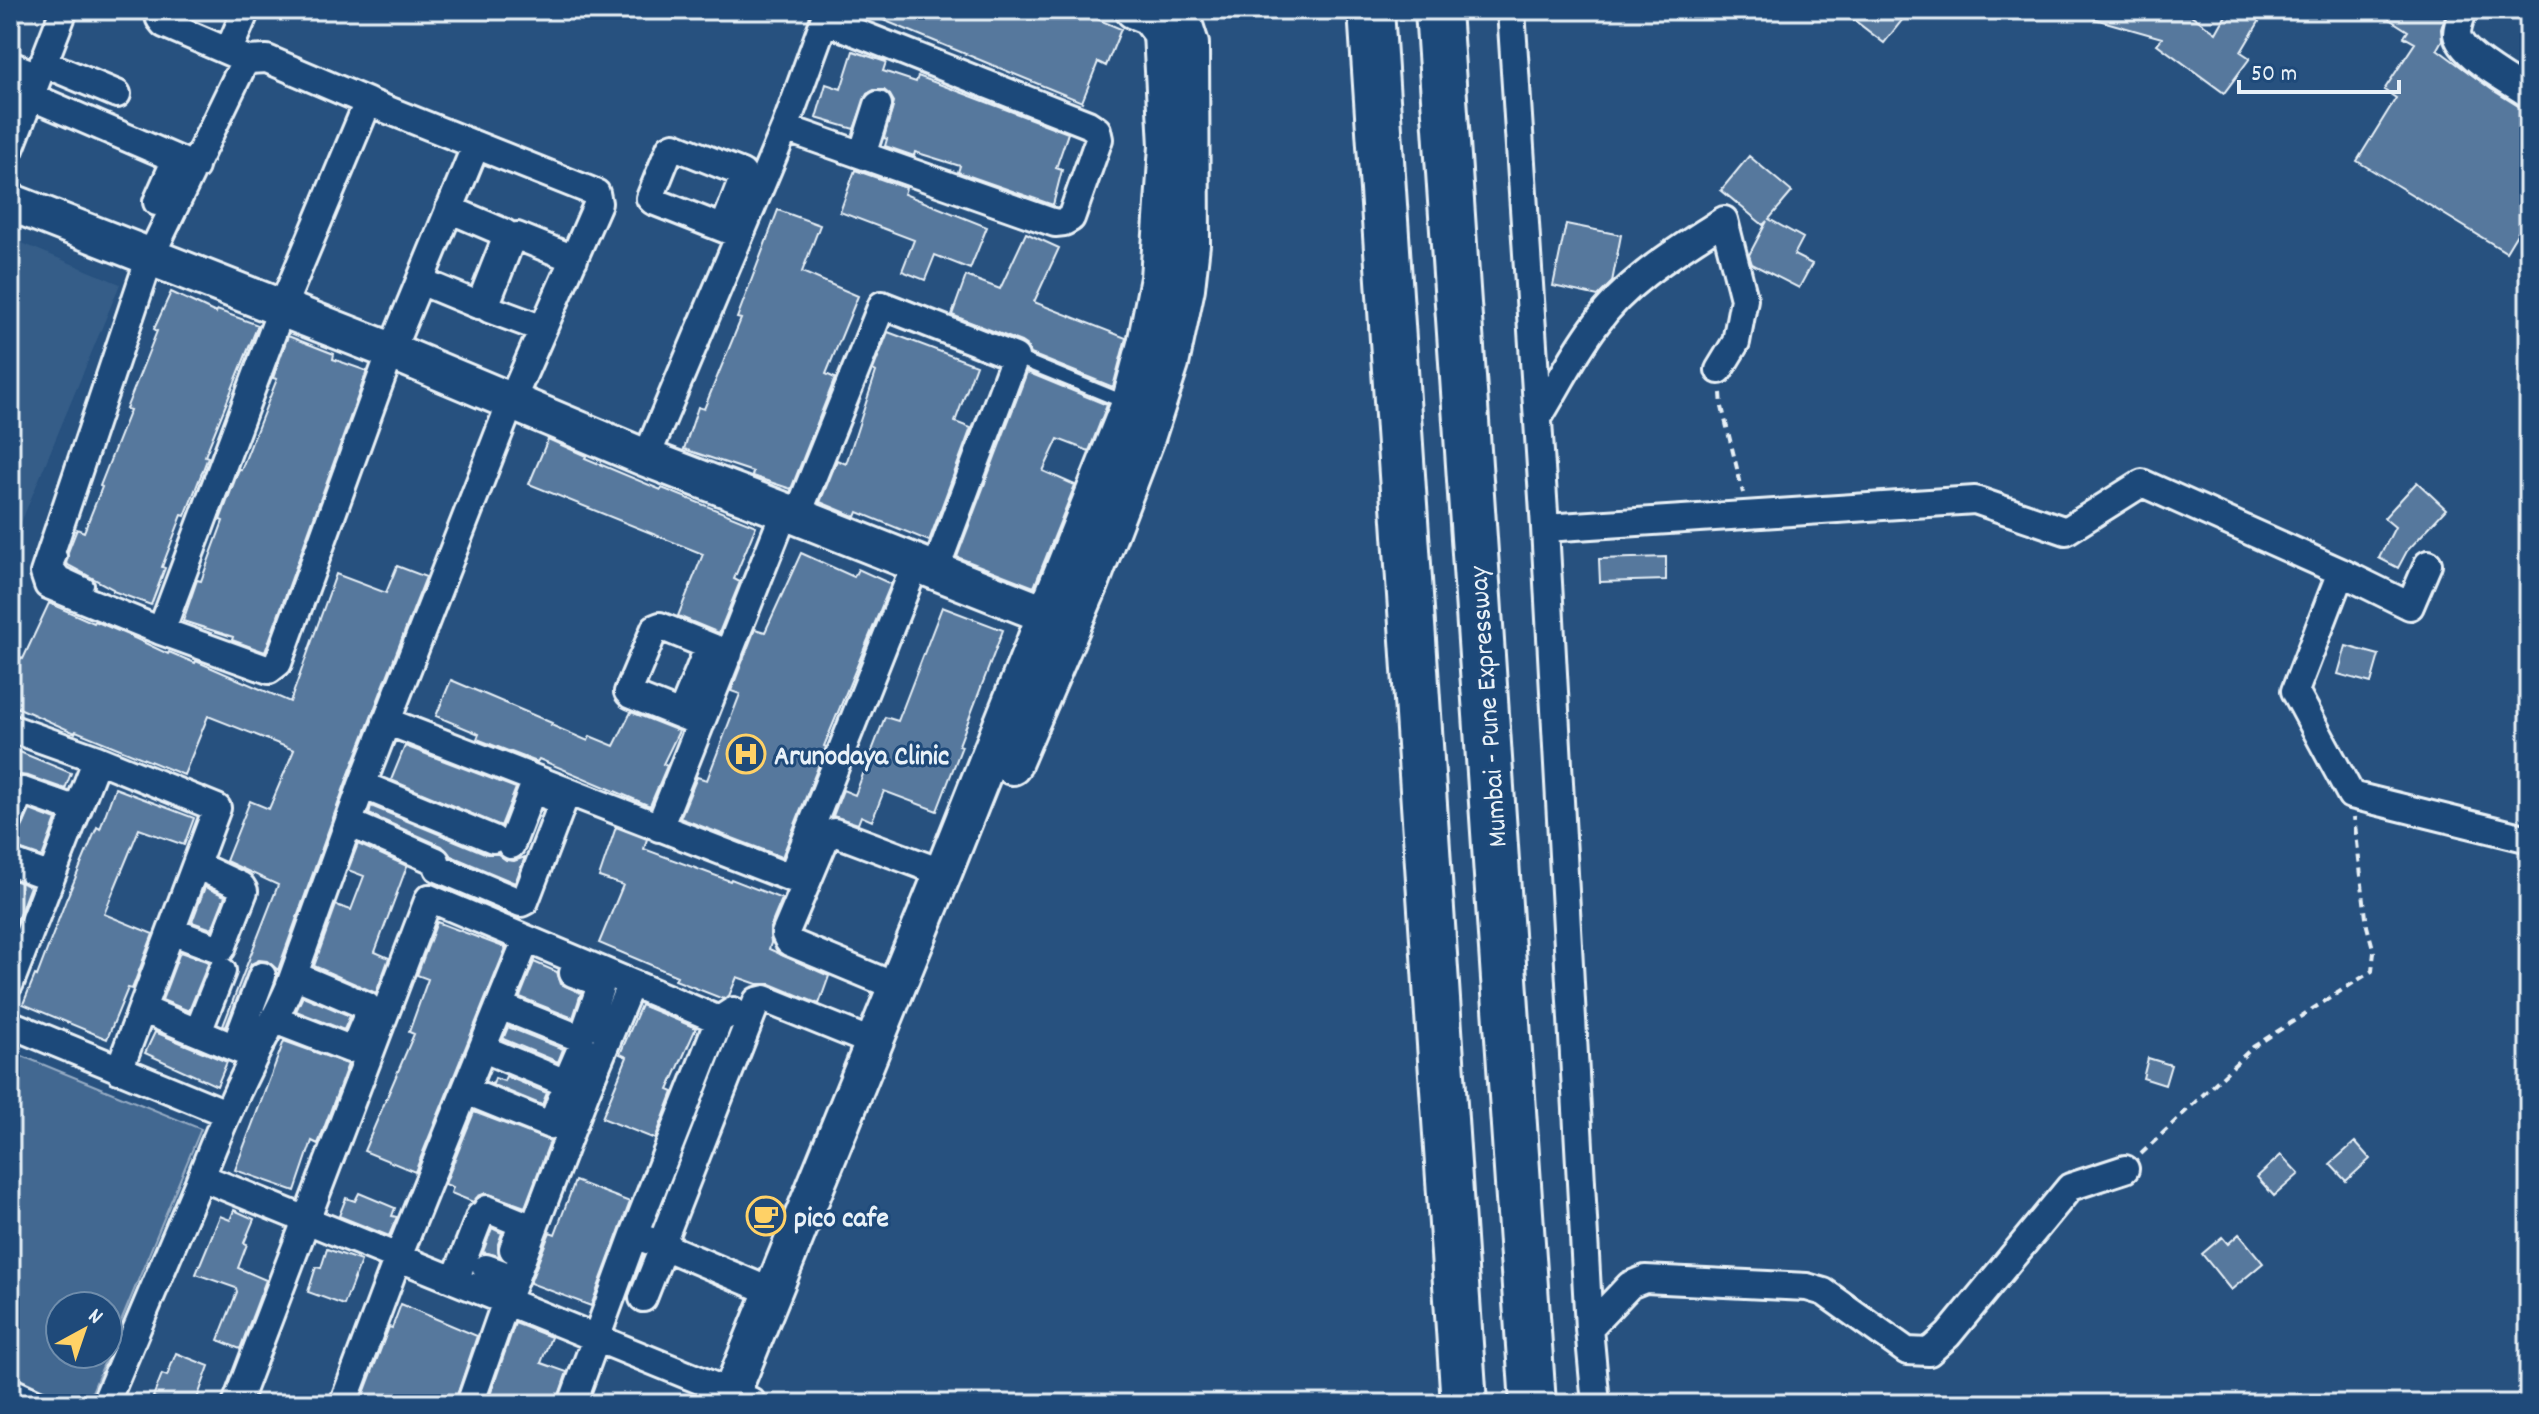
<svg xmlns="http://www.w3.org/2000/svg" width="2539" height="1414" font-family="Dekko,sans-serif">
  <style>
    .built { fill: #355d88 }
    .green { fill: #436891; stroke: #96acc4; stroke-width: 2 }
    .building { fill: #57789d; stroke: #e8f1f8; stroke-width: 2 }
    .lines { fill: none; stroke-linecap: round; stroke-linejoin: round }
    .lane-casing { stroke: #e8f1f8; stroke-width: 18 }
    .street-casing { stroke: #e8f1f8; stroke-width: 32 }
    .secondary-casing { stroke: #e8f1f8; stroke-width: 42 }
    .highway-casing { stroke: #e8f1f8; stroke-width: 50 }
    .path { stroke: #e8f1f8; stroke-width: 4; stroke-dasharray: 8 6; stroke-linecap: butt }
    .lane { stroke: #1f4a7a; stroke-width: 12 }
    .street { stroke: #1f4a7a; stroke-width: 26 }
    .secondary { stroke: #1f4a7a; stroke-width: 36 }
    .highway { stroke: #1f4a7a; stroke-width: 44 }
    .labels { text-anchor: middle; stroke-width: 6; stroke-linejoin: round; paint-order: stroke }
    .street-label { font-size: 28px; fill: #e8f1f8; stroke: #1f4a7a }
    .poi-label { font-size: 28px; font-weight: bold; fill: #e8f1f8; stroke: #1f4a7a; text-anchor: start }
  </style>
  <rect width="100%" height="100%" fill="#27517f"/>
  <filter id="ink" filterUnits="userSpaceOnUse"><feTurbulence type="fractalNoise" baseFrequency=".0125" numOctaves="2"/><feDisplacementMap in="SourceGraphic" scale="16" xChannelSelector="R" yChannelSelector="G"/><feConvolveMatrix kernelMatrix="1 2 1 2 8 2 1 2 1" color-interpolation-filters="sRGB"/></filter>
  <g filter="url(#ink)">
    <path class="built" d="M 10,238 L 120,284 L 10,549 Z"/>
    <path class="green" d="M 10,1051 L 201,1129 L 108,1353 L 108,1306 L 60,1306 L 60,1354 L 108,1354 L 87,1404 L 78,1404 L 10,1377 Z"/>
    <path class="building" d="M 859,10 L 1076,10 L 1121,29 L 1106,66 L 1098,62 L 1082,102 Z
      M 1841,10 L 1910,10 L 1884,43 Z
      M 2082,10 L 2184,10 L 2216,33 L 2229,10 L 2266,10 L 2241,52 L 2250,58 L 2224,93 L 2157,44 L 2162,38 L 2081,15 Z
      M 2375,10 L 2441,10 L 2446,13 L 2441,29 L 2442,40 L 2437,49 L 2491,89 L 2520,107 L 2529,110 L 2529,214 L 2506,252 L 2357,161 L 2396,98 L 2384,90 L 2415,43 L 2404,37 L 2408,31 Z
      M 853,51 L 886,62 L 883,71 L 916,82 L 918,76 L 1068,133 L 1056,168 L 1062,170 L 1053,205 L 958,172 L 960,166 L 915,152 L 914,156 L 885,146 L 887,139 L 884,138 L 894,102 L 890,95 L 884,90 L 874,90 L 867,94 L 854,129 L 816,118 L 826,84 L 841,89 Z
      M 1749,156 L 1792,192 L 1769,219 L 1803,238 L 1794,255 L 1812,264 L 1799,288 L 1752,264 L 1749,255 L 1767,221 L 1763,225 L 1721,190 Z
      M 855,170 L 906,188 L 904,194 L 987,227 L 970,269 L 935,255 L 925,280 L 902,271 L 914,240 L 840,212 Z
      M 778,210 L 820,225 L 802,272 L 858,296 L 826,374 L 835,378 L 791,489 L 752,476 L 753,472 L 684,449 L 698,407 L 704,409 L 741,319 L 737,318 Z
      M 1566,224 L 1621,235 L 1612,282 L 1598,296 L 1553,286 Z
      M 1026,233 L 1059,248 L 1034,302 L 1126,338 L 1113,387 L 1031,354 L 1027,346 L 1021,342 L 952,315 L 966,276 L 1000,289 Z
      M 171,292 L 216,313 L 217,310 L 258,325 L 205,456 L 208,457 L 185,516 L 182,515 L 162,567 L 165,568 L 151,605 L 113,591 L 113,589 L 66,564 L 68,552 L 77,529 L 84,532 L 102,487 L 100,486 L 130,410 L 126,409 L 157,331 L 154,329 Z
      M 888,332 L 976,365 L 955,422 L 971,428 L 929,541 L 858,512 L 856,517 L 820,502 L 837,460 L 846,464 L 876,372 L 873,370 Z
      M 288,336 L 334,354 L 333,359 L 367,371 L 265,652 L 232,640 L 233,637 L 183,621 L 197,580 L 201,581 L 223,521 L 220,520 L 239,469 L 241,470 L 277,379 L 273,378 Z
      M 1027,372 L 1107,405 L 1089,451 L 1058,439 L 1043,471 L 1075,485 L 1034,587 L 957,557 Z
      M 548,439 L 586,456 L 585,458 L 661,490 L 662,488 L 756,526 L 734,579 L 740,582 L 719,633 L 678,616 L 703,554 L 529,484 Z
      M 2417,482 L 2446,509 L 2407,551 L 2398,568 L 2379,558 L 2395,527 L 2384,518 Z
      M 801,553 L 854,577 L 858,569 L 891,584 L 824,746 L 826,747 L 782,857 L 680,818 L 697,777 L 707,780 L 740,694 L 731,691 L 755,629 L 765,632 Z
      M 1666,557 L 1666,580 L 1600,582 L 1599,559 Z
      M 397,566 L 426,577 L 347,779 L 278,970 L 267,961 L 259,960 L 251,964 L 226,1027 L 223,1026 L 278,885 L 226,861 L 250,801 L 269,809 L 294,750 L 208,716 L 184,775 L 76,731 L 75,733 L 10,704 L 10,654 L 23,659 L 49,603 L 94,623 L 95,621 L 128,635 L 168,654 L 169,652 L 195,663 L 196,661 L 290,702 L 336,574 L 386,593 Z
      M 942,607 L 1003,630 L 959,745 L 962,746 L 937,811 L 884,791 L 872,821 L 861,816 L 858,824 L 833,816 L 843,790 L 855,795 L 885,717 L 898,721 Z
      M 2346,646 L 2379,655 L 2371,683 L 2338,674 Z
      M 451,680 L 552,723 L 551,725 L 588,741 L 590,736 L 614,746 L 631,712 L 679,731 L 663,764 L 667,766 L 650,806 L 539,759 L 537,762 L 477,739 L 479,734 L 436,716 Z
      M 405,746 L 516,788 L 501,826 L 391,780 Z
      M 10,748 L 71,773 L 65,789 L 28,776 L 21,775 L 10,780 Z
      M 115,788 L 194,818 L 184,845 L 139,829 L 104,914 L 153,934 L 132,989 L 128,988 L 107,1039 L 23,1004 L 35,975 L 37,976 L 66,900 L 97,827 L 100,829 Z
      M 371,806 L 487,854 L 498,854 L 506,860 L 514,861 L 525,857 L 515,883 L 451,856 L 442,846 L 369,814 Z
      M 30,810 L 56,820 L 42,857 L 10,846 L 10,834 L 21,830 Z
      M 616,827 L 647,839 L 644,849 L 730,881 L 731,879 L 782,899 L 770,928 L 771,943 L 769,949 L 829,976 L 819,1004 L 771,984 L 757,984 L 737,977 L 729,996 L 723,999 L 675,980 L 677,976 L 599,943 L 623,885 L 599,877 Z
      M 358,844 L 407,866 L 375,952 L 389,958 L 376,993 L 314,966 L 336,905 L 351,910 L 364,876 L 348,870 Z
      M 10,879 L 30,886 L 10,939 Z
      M 205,887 L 225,896 L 212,929 L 192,922 Z
      M 437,922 L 506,948 L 415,1172 L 364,1151 L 414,1034 L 409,1032 L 428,979 L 417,975 Z
      M 180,952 L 209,962 L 189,1011 L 162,1000 Z
      M 534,962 L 557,972 L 561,984 L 581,993 L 573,1018 L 520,997 Z
      M 303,996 L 350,1016 L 344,1030 L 296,1011 Z
      M 641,1005 L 696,1028 L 668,1090 L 673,1092 L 655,1139 L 602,1118 L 627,1057 L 620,1054 Z
      M 508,1027 L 563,1049 L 558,1062 L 503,1039 Z
      M 155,1032 L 227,1062 L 217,1086 L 145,1053 Z
      M 284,1041 L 348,1064 L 318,1144 L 312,1141 L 295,1191 L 235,1170 Z
      M 2148,1058 L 2171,1065 L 2165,1085 L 2143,1078 Z
      M 506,1076 L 547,1093 L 542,1105 L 486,1082 L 493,1084 L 495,1078 L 504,1081 Z
      M 474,1112 L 550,1141 L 525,1207 L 486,1193 L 478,1196 L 473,1202 L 451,1193 L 453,1187 L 445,1184 Z
      M 2355,1142 L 2370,1159 L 2346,1181 L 2330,1164 Z
      M 2281,1155 L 2299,1174 L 2274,1196 L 2257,1177 Z
      M 575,1181 L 630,1202 L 591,1306 L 530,1283 L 550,1232 L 555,1234 Z
      M 359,1193 L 395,1208 L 392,1216 L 397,1217 L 389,1236 L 339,1216 L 346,1198 L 355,1201 Z
      M 234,1210 L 254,1219 L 244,1243 L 247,1244 L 238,1268 L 266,1280 L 240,1349 L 218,1340 L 237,1292 L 236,1288 L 196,1274 L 220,1216 L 230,1220 Z
      M 492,1228 L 502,1233 L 498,1244 L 499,1256 L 483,1252 Z
      M 2239,1234 L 2263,1263 L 2231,1290 L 2202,1254 L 2222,1237 L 2228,1244 Z
      M 327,1249 L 361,1261 L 344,1305 L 308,1292 L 316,1267 L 321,1268 Z
      M 401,1304 L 477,1336 L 454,1404 L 360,1404 L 389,1327 L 392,1328 Z
      M 515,1323 L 551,1337 L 541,1363 L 567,1372 L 556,1404 L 487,1404 Z
      M 176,1353 L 209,1366 L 195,1404 L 170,1404 L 153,1397 L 162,1374 L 167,1376 Z"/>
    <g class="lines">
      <defs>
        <path id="lane" d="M 1015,357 L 1127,403
          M 60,556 L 56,565 L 63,574 L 87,585"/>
        <path id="street" d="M 164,10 L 160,19 L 164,24 L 248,60 L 267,59 L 368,102 L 596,193 L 598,203 L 511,402 L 362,785 L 289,988 C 278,1014 264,1036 252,1061 C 233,1099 216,1138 201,1177 L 751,1401
          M 1511,10 L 1545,528 L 1589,1328 L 1596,1404
          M 2464,10 C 2461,17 2457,26 2457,34 C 2460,55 2512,82 2529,94
          M 229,50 L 246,10
          M 248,60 L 242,67 L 150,257 L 44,573 L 48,585 L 161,631 L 269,670 L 278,663 L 391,351 L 476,145
          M 43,63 L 117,94
          M 10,65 L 38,76
          M 30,96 L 195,167
          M 785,128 L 1055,223 L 1064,222 L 1071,218 L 1099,139 L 1097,130 L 1088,124 L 824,20
          M 10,149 L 64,10
          M 862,155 L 878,105
          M 157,202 L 176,159
          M 727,220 L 744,176 L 742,173 L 674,146 L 670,148 L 650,198 L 653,201 L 740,235
          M 420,281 L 478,305 L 481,302 L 507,236 L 505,233 L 449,209
          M 543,329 L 489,309 L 486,304 L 512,237 L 517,236 L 574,259
          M 1538,418 C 1557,387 1574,353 1596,324 C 1628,279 1679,250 1724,220 L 1744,299 L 1736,342 L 1719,370
          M 646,458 L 785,128 L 828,10
          M 797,516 L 882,305 L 1015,357 L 935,571
          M 1545,528 L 1975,500 L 2066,531 L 2142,483 L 2341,572 L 2295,691 L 2351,795 L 2529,839
          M 2341,572 L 2410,606 L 2428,564
          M 161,631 L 281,310 L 368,102
          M 681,715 L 709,646
          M 386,721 L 791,878 L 916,563
          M 701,723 L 631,695 L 628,692 L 655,628 L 660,626 L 729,654
          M 10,728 L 97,759 L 217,808 L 119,1070
          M 362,785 L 493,839
          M 10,818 L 19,793 L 23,791 L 77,810
          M 349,823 L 436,861 L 438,868 L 521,903 L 525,901 L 567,791
          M 659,828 L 785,511
          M 511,845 L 531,793 L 535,791 L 560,800
          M 10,862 L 51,877
          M 171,931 L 219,949 L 222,948 L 244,891 L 241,886 L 196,865
          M 573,973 L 598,982 L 600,988 L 586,1028
          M 10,983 L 97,759
          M 897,987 L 789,942 L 785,934 L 826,837 L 834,832 L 943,873
          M 142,1009 L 254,1056
          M 275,1020 L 350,1049 L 354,1048 L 370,1010 L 367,1006 L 294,975
          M 10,1024 L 226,1113
          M 198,1032 L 222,971
          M 235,1048 L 262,976
          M 491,1052 L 566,1083 L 582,1046 L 577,1037 L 500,1006
          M 466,1091 L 550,1125 L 553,1122 L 561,1100
          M 487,1209 L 521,1223 L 522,1225 L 513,1249
          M 486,1268 L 500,1273
          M 455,1280 L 480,1216
          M 772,1292 L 661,1245 L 757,1001 L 765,999 L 874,1043
          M 643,1298 L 660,1255 L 661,1245 L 645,1239
          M 1589,1328 L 1630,1285 L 1645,1279 L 1807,1287 L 1824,1292 L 1907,1351 L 1929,1352 L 1948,1335 L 2070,1187 L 2125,1169
          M 10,1391 L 38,1404
          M 105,1404 L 201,1177
          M 236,1404 L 429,898 L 719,1020
          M 343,1404 L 398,1257 L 526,940
          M 470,1404 L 506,1301 L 586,1091 L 631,983
          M 572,1404 L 634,1235 L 719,1020 L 733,1011"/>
        <path id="secondary" d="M 10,202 L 391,351 L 646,458 L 797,516 L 1067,623
          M 1012,766 L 1090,584 L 1147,435 L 1170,364 L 1186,288 L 1191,244 L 1190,44 L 1179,10
          M 727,1404 L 943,873 L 1130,404 L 1146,344 L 1159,278 L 1168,146 L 1162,33 L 1149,16 L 1134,10"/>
        <path id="highway" d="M 1371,10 L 1464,1404
          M 1438,10 L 1533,1404"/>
      </defs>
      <use href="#lane" class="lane-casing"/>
      <use href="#street" class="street-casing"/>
      <use href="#secondary" class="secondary-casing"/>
      <use href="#highway" class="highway-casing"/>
      <path class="path" d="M 1721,393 L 1722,407 L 1743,493
        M 2141,1154 L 2253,1047 L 2372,971 L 2374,952 L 2367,926 L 2354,817"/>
      <use href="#lane" class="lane"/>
      <use href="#street" class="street"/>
      <use href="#secondary" class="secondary"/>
      <use href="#highway" class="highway"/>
    </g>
  </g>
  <defs>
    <symbol id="hospital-ring" viewBox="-11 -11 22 22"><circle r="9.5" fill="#1f4a7a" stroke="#ffd166" stroke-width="1.5"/><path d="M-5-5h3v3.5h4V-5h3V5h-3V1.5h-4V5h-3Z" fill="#ffd166"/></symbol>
    <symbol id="cafe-ring" viewBox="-11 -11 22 22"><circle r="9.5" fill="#1f4a7a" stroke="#ffd166" stroke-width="1.5"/><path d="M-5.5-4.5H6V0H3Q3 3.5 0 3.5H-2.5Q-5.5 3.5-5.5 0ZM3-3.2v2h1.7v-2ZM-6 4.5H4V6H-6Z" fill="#ffd166"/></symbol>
  </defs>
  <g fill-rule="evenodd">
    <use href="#hospital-ring" x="724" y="732" width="44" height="44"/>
    <use href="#cafe-ring" x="744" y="1194" width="44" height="44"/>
  </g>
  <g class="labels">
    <g class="street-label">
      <text transform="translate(1486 707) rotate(-94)" y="10">Mumbai - Pune Expressway</text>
    </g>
    <g class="poi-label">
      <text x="774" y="764">Arunodaya Clinic</text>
      <text x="794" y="1226">pico cafe</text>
    </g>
  </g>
  <rect width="2539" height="1414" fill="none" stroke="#1f4a7a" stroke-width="40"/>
  <rect x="20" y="20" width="2499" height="1374" fill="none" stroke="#e8f1f8" stroke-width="3" filter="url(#ink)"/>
  <g transform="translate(84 1330) rotate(40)"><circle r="38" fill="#1f4a7a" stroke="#6f8dac" stroke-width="2"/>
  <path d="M0-6L14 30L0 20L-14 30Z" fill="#ffd166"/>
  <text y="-12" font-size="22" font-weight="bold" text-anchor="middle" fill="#e8f1f8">N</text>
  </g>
  <path d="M2239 80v12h160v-12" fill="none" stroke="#e8f1f8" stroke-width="4"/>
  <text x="2251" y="80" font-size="24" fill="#e8f1f8" stroke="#1f4a7a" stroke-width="6" paint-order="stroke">50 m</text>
</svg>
